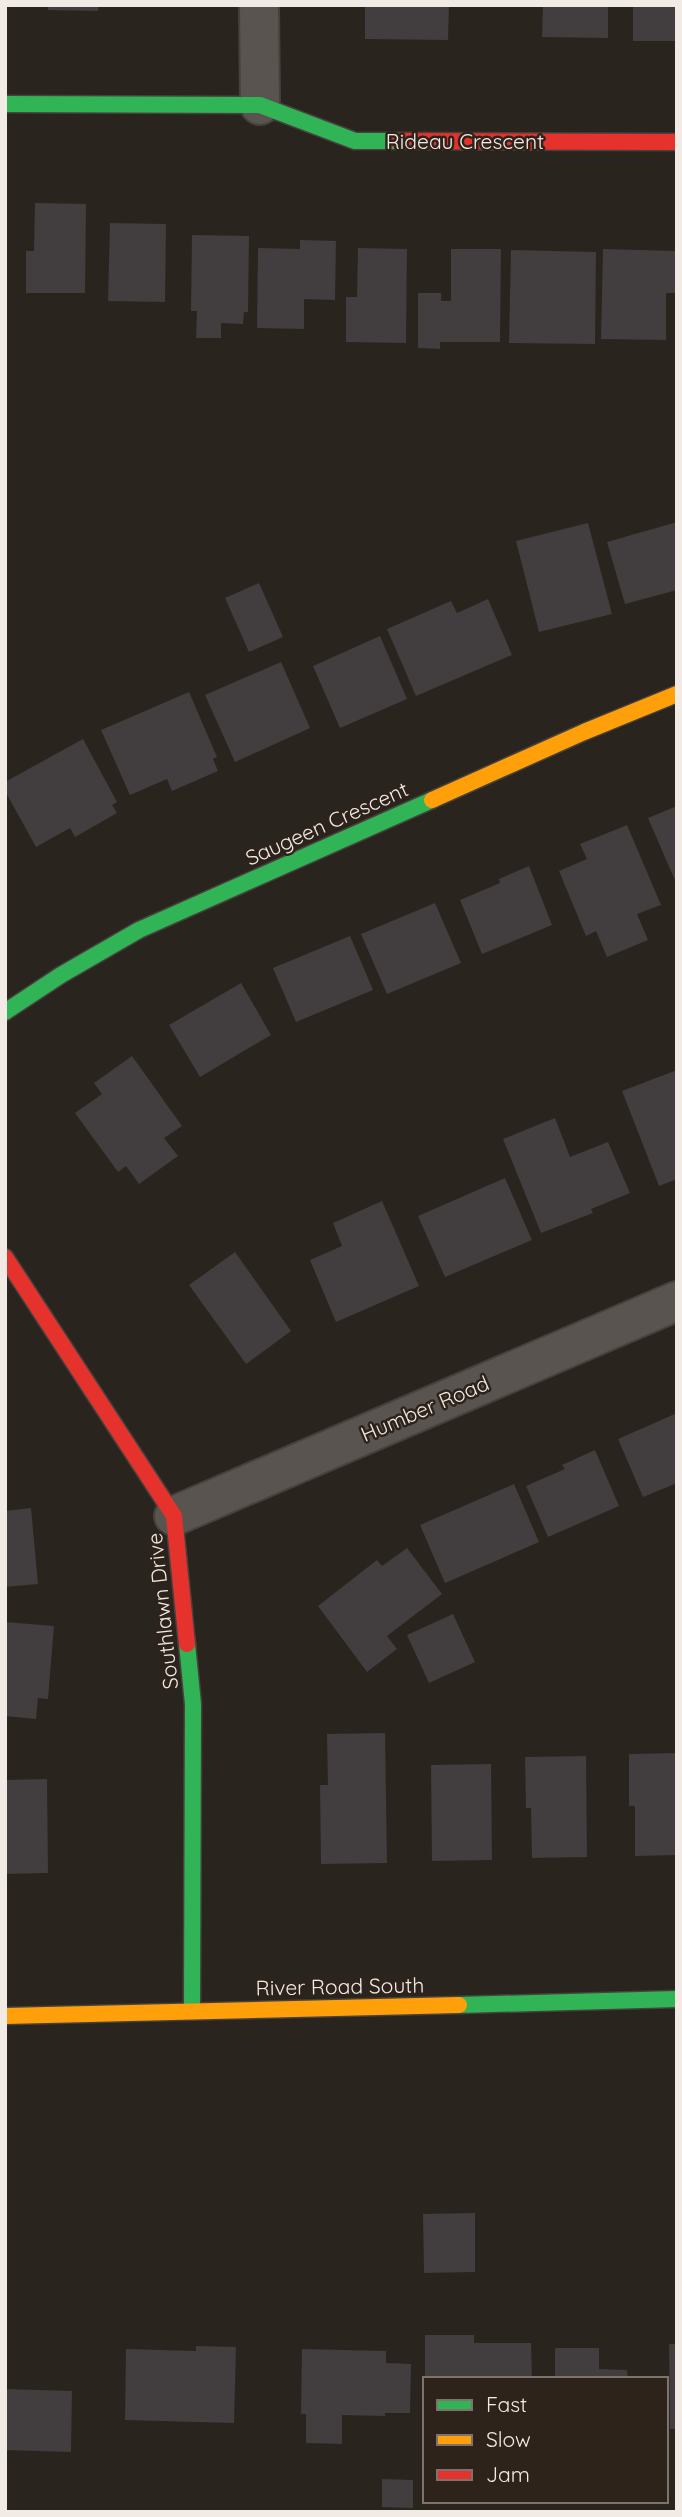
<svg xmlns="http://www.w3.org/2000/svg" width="682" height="2517" font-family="Quicksand,sans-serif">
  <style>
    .building { fill: #423d3e }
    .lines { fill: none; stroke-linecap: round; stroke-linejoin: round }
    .street-casing { stroke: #47413e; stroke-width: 42 }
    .fast-casing { stroke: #47413e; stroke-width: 19 }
    .slow-casing { stroke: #47413e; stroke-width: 19 }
    .jam-casing { stroke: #47413e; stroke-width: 19 }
    .street { stroke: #595450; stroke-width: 38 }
    .fast { stroke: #30b455; stroke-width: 16 }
    .slow { stroke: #ff9f0a; stroke-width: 16 }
    .jam { stroke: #e5322d; stroke-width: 16 }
    .labels { text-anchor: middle; stroke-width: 5; stroke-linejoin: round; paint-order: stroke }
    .street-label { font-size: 21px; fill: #f2ebe5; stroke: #2e231b }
  </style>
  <rect width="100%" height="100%" fill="#2a241f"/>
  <path class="building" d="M 48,5 L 99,5 L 98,11 L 48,10 Z
    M 365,5 L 449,5 L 448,40 L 365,39 Z
    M 543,5 L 608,5 L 608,38 L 542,37 Z
    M 633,5 L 677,5 L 677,41 L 633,41 Z
    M 35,203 L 86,204 L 85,293 L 26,293 L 26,251 L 34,251 Z
    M 110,223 L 166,224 L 165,302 L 108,301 Z
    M 192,235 L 249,236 L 248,312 L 244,312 L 243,324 L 221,323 L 221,338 L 196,338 L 197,311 L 191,311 Z
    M 300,240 L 336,241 L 335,300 L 304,299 L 304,329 L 257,328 L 258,248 L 300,249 Z
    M 358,248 L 407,249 L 406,343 L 346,342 L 346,297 L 357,297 Z
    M 451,249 L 501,249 L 500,342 L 440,342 L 440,349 L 418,348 L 418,293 L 441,293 L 441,301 L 451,301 Z
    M 603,249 L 677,251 L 677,293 L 666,293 L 666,340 L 601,339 Z
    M 511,250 L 596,252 L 595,344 L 509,343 Z
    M 677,522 L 677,590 L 625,604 L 607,542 Z
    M 588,523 L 612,614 L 539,632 L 516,541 Z
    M 259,583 L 283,637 L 249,652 L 225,598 Z
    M 488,599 L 512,655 L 416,696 L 387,629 L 451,601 L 457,613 Z
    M 380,636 L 407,699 L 340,728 L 313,666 Z
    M 281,662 L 310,728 L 235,762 L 205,695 Z
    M 189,692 L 217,757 L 213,759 L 218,771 L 172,791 L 167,779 L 130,795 L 101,730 Z
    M 83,739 L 117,802 L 112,805 L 117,813 L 75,837 L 70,828 L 36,847 L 5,791 L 5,782 Z
    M 677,806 L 677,885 L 648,818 Z
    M 627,825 L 661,905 L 637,914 L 648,940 L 607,957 L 596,931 L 586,936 L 559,871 L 587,859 L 580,844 Z
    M 529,866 L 552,925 L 482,954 L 460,900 L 500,883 L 499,879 Z
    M 435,903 L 461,963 L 387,994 L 361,934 Z
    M 350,936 L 373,990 L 296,1022 L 273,968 Z
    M 241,983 L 271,1035 L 200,1077 L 169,1025 Z
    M 132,1056 L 182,1126 L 164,1138 L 178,1156 L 139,1184 L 126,1166 L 118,1172 L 75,1113 L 102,1094 L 94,1083 Z
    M 677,1070 L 677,1179 L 659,1186 L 622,1091 Z
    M 555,1118 L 570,1157 L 608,1142 L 630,1193 L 591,1209 L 593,1213 L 541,1233 L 503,1139 Z
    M 505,1178 L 532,1240 L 445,1277 L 418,1216 Z
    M 382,1201 L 419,1286 L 336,1322 L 310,1260 L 342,1246 L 333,1223 Z
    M 235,1252 L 291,1331 L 246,1364 L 189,1285 Z
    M 677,1413 L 677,1483 L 643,1497 L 618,1439 Z
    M 595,1450 L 619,1506 L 548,1537 L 526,1486 L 565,1469 L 562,1465 Z
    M 514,1484 L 539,1542 L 445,1583 L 420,1525 Z
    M 31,1508 L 38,1584 L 5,1587 L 5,1511 Z
    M 407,1548 L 442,1594 L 387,1636 L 397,1649 L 367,1672 L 318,1606 L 377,1560 L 382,1566 Z
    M 453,1614 L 475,1662 L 429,1683 L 407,1635 Z
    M 5,1622 L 54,1626 L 48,1699 L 38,1698 L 36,1719 L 5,1716 Z
    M 385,1733 L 387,1863 L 321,1864 L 320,1785 L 328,1785 L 327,1734 Z
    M 677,1753 L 677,1855 L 635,1856 L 635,1806 L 629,1806 L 629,1754 Z
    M 586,1756 L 587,1857 L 532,1858 L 531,1808 L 526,1808 L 525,1757 Z
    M 491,1764 L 492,1860 L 432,1861 L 431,1765 Z
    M 47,1779 L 48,1873 L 5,1874 L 5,1780 Z
    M 475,2213 L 475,2272 L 424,2273 L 423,2214 Z
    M 425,2335 L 474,2335 L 474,2343 L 531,2343 L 532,2379 L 425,2379 Z
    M 669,2344 L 677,2344 L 677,2429 L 670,2429 Z
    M 196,2346 L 236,2347 L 234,2423 L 125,2420 L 126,2349 L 196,2351 Z
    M 555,2348 L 599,2348 L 599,2369 L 627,2370 L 628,2379 L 555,2379 Z
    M 302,2349 L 386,2351 L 386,2363 L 411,2364 L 410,2413 L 385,2413 L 385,2416 L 342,2415 L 342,2444 L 306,2443 L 306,2414 L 301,2414 Z
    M 5,2389 L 72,2391 L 71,2452 L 5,2450 Z
    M 382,2479 L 413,2480 L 413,2508 L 382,2507 Z"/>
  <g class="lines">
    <defs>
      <path id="street" d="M 259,5 L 260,105
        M 174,1516 L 677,1301"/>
      <path id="fast" d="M 5,104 L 260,105 L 355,141 L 398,141
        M 5,1012 L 61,975 L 139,930 L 432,800
        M 187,1644 L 193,1704 L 192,2011
        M 459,2005 L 677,1999"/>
      <path id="slow" d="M 432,800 L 584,732 L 677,694
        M 5,2016 L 459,2005"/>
      <path id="jam" d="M 398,141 L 677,142
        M 5,1257 L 174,1516 L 187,1644"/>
    </defs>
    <use href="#street" class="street-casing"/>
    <use href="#fast" class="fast-casing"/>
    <use href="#slow" class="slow-casing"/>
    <use href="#jam" class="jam-casing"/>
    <use href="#street" class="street"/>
    <use href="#fast" class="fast"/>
    <use href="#slow" class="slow"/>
    <use href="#jam" class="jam"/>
  </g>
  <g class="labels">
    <g class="street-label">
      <text x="465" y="149">Rideau Crescent</text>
      <text transform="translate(327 824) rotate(-24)" y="7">Saugeen Crescent</text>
      <text transform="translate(425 1409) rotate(-23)" y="7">Humber Road</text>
      <text transform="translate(163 1611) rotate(-96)" y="7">Southlawn Drive</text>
      <text transform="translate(340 1987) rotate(-1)" y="7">River Road South</text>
    </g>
  </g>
  <rect width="682" height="2517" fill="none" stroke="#f2ebe5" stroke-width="14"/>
  <rect x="423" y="2377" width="245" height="126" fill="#2e231b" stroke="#7c736c" stroke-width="2"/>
  <rect x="437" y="2400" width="35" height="10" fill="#30b455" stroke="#7c736c" stroke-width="2"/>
  <text x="486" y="2412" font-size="21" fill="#f2ebe5">Fast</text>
  <rect x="437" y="2435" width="35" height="10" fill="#ff9f0a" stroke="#7c736c" stroke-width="2"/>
  <text x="486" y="2447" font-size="21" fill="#f2ebe5">Slow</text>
  <rect x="437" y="2470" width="35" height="10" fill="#e5322d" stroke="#7c736c" stroke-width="2"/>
  <text x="486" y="2482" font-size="21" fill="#f2ebe5">Jam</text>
</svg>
